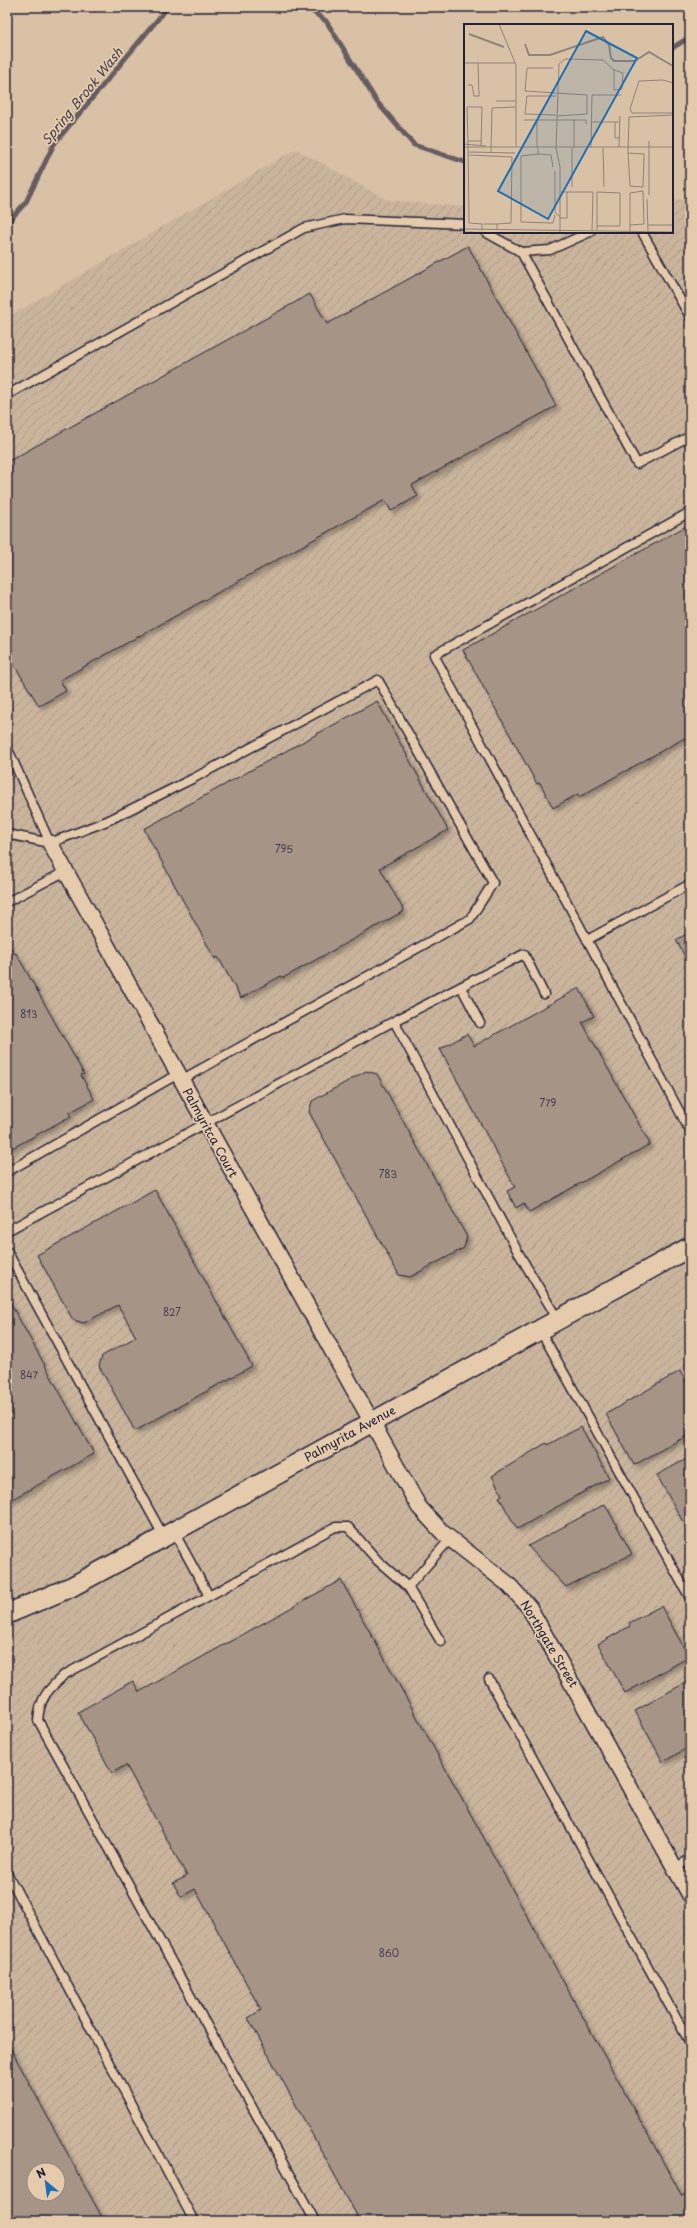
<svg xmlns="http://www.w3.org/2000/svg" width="697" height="2228" font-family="'Playpen Sans',sans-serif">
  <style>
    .industrial { fill: url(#industrial-furrows); fill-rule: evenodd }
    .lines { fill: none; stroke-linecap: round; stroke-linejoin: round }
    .stream { stroke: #655d62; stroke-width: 5 }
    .building { fill: #a69487; stroke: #22223b; fill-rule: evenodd; filter: url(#shadow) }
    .service-casing { stroke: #22223b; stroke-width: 11 }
    .minor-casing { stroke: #22223b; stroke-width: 18 }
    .tertiary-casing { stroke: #22223b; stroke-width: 22 }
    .service { stroke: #e5cbac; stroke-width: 8 }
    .minor { stroke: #e5cbac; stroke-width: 15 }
    .tertiary { stroke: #e5cbac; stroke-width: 19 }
    .labels { text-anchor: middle; stroke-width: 3.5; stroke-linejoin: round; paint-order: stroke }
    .number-label { font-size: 10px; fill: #433e4e }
    .street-label { font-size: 12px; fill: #22223b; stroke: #e5cbac }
    .water-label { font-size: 13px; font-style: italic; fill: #443f4e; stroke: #e5cbac }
    .inset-river { fill: none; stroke: #92847c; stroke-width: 2 }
    .inset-road { fill: none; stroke: #90817b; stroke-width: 1 }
    .view { fill: #1f6fb2; fill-opacity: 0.15; stroke: #1f6fb2; stroke-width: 2 }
    .inset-edge { fill: none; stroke: #22223b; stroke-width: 2 }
  </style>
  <defs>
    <pattern id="industrial-furrows" width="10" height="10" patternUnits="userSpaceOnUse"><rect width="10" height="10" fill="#cab49c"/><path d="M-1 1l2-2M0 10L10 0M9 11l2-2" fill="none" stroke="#ad9a87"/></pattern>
    <filter id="shadow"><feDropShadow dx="3.5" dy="3.5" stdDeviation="2" flood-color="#0004"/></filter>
  </defs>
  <rect width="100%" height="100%" fill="#d9c1a5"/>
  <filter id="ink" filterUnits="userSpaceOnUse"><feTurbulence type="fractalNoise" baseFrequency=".025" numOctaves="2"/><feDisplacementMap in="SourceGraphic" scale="8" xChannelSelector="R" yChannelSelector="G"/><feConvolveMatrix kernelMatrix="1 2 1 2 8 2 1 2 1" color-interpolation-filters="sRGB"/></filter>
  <g filter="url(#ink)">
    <path class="industrial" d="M 296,149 L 387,200 L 465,207 L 465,232 L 672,232 L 672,201 L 690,198 L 690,2221 L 7,2221 L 7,318 ZM 34,2170 L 58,2170 L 58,2194 L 34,2194 Z"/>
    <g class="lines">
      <path class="stream" d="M 306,7 L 326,21 L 377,102 L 414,145 L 465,162
        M 672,48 L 690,37
        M 7,223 L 26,202 L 54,144 L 168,7"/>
    </g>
    <path class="building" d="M 468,246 L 556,406 L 412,485 L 418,496 L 391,511 L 385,500 L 60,680 L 66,691 L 39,706 L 7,653 L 7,462 L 310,294 L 327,324 Z
      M 690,524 L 690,735 L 579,797 L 578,794 L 553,808 L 540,783 L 537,784 L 463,650 Z
      M 377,701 L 448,830 L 380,868 L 404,911 L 283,978 L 281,976 L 241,998 L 218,957 L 215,959 L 144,829 Z
      M 690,932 L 690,966 L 676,940 Z
      M 7,942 L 14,954 L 16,953 L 84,1074 L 81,1075 L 94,1099 L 69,1113 L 71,1116 L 7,1151 Z
      M 579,988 L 594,1016 L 582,1022 L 650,1144 L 529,1212 L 524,1203 L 516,1208 L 507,1191 L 515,1187 L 440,1049 L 467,1034 L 474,1046 Z
      M 366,1071 L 377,1074 L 467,1237 L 464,1248 L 410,1277 L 399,1275 L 309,1112 L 312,1101 Z
      M 155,1190 L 252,1366 L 135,1431 L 99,1366 L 102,1356 L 136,1337 L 118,1305 L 84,1323 L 73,1320 L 37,1255 Z
      M 7,1297 L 94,1454 L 7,1502 Z
      M 680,1371 L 690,1389 L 690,1434 L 634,1465 L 606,1414 Z
      M 581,1427 L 609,1478 L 517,1529 L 499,1497 L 502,1495 L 492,1476 L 546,1443 L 547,1445 Z
      M 690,1457 L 690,1518 L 683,1522 L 657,1475 Z
      M 605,1504 L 632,1554 L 566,1587 L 528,1546 Z
      M 341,1580 L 682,2196 L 685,2194 L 690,2203 L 690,2221 L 360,2221 L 248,2018 L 261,2010 L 195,1889 L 181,1897 L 173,1883 L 187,1876 L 126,1765 L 112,1773 L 78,1712 L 133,1681 L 139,1692 Z
      M 661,1606 L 689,1657 L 625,1693 L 598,1644 L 630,1626 L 629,1623 Z
      M 690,1680 L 690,1748 L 689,1747 L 663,1762 L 635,1711 Z
      M 7,2042 L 104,2221 L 7,2221 ZM 34,2170 L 58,2170 L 58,2194 L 34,2194 Z"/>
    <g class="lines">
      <defs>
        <path id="service" d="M 485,232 L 521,252 L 637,464 L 690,436
          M 642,232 L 690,317
          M 521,252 L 550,250 L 590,232
          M 7,395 L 304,228 L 345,219 L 465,224
          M 690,512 L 434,655 L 690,1131
          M 7,747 L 50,843
          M 7,834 L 50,843 L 107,821 L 194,778 L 378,680 L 493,883 L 470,919 L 181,1080
          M 7,902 L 66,871
          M 587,940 L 690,884
          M 461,987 L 480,1023
          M 394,1021 L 524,954 L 544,994
          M 7,1172 L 178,1074
          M 7,1231 L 394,1021 L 518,1252 L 558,1320
          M 7,1251 L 164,1537
          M 540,1330 L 690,1598
          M 174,1532 L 209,1596 L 64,1675 C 48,1690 40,1697 38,1720 L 315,2221
          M 408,1587 L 450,1539
          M 209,1596 L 335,1527 L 348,1527 L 378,1561 L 408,1587 L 441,1642
          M 489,1679 L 690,2043
          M 675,1868 L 690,1859
          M 7,1873 L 194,2221"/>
        <path id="minor" d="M 50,843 L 419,1507 L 443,1533 L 508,1584 L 529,1607 L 690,1895"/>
        <path id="tertiary" d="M 7,1614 L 71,1587 L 151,1544 L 690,1247"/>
      </defs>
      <use href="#service" class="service-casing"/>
      <use href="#minor" class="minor-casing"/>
      <use href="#tertiary" class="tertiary-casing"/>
      <use href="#service" class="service"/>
      <use href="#minor" class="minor"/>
      <use href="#tertiary" class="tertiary"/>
    </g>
  </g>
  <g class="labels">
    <g class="number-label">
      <text x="284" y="853">795</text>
      <text x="29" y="1018">813</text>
      <text x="548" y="1107">779</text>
      <text x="388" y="1178">783</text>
      <text x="172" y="1316">827</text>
      <text x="29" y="1379">847</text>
      <text x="389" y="1957">860</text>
    </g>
    <g class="street-label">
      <text transform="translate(210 1133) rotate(61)" y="4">Palmyritca Court</text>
      <text transform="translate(350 1434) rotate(-29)" y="4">Palmyrita Avenue</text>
      <text transform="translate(549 1644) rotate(59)" y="4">Northgate Street</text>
    </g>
    <g class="water-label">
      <text transform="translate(82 96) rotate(-51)" y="5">Spring Brook Wash</text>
    </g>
  </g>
  <g transform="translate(464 24)">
    <rect width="209" height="209" fill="#d9c1a5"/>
    <path class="inset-river" d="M 5,10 L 40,23M 61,20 L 65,31 L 86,31 L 139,13 L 145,21 L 147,34 L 150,37 L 171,37 L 185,28 L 209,42"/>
    <path class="inset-road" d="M 35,0 L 52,41 L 52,122M 0,39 L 51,39M 89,44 L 63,44 L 61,67 L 123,71 L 123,90 L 93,92M 209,59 L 199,56 L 175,57 L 166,85 L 168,89 L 209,89M 4,61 L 8,61 L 10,72 L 15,72 L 14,39M 32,77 L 52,77M 92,91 L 61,90 L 63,72 L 92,72M 60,96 L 73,96M 110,96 L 122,96 L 122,100M 127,98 L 155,98M 151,98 L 151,114 L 155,114M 4,117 L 3,83 L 18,83 L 17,121M 18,117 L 4,117 L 5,199 L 18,200 L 18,206M 185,117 L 185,171M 0,120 L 22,122M 0,123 L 209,123M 155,123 L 156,92M 73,124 L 73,96 L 110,96 L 110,124M 74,124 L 74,130 L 57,132 L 57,198 L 89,199 L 91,191M 127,124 L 128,71 L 157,71M 139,124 L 140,163M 5,128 L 51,129M 27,128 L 28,84 L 52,83M 164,129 L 166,162 L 179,163 L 180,130 L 164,129 L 165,93 L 209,91M 74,130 L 87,131 L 89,143M 5,131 L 48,133 L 47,199 L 33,200M 91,147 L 91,188 L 96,193M 108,163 L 108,124M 97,168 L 129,168 L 128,207M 183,175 L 184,208M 96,194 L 103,194 L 103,168M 19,200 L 33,200 L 33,205M 184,201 L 209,201M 0,205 L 209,208M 133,207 L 133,168 L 156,169 L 156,202 L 133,202M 0,208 L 45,209M 166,208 L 166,169 L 179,167 L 180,200 L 166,201M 96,209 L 96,143 L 92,124 L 95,40 L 101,35 L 139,36 L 150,46 L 150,66 L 158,65 L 159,49 L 150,46"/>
    <path class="view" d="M 122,7 L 173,34 L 84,195 L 34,167 Z"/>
    <rect width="209" height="209" class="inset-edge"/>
  </g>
  <rect width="697" height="2228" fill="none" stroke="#e5cbac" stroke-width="24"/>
  <rect x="12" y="12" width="673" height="2204" fill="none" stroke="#22223b" stroke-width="1.5" filter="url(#ink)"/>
  <g transform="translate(46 2182) rotate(331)"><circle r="19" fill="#e5cbac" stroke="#97877f"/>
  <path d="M0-3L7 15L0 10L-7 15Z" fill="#1f6fb2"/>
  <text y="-6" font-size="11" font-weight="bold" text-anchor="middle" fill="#22223b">N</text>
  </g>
</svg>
